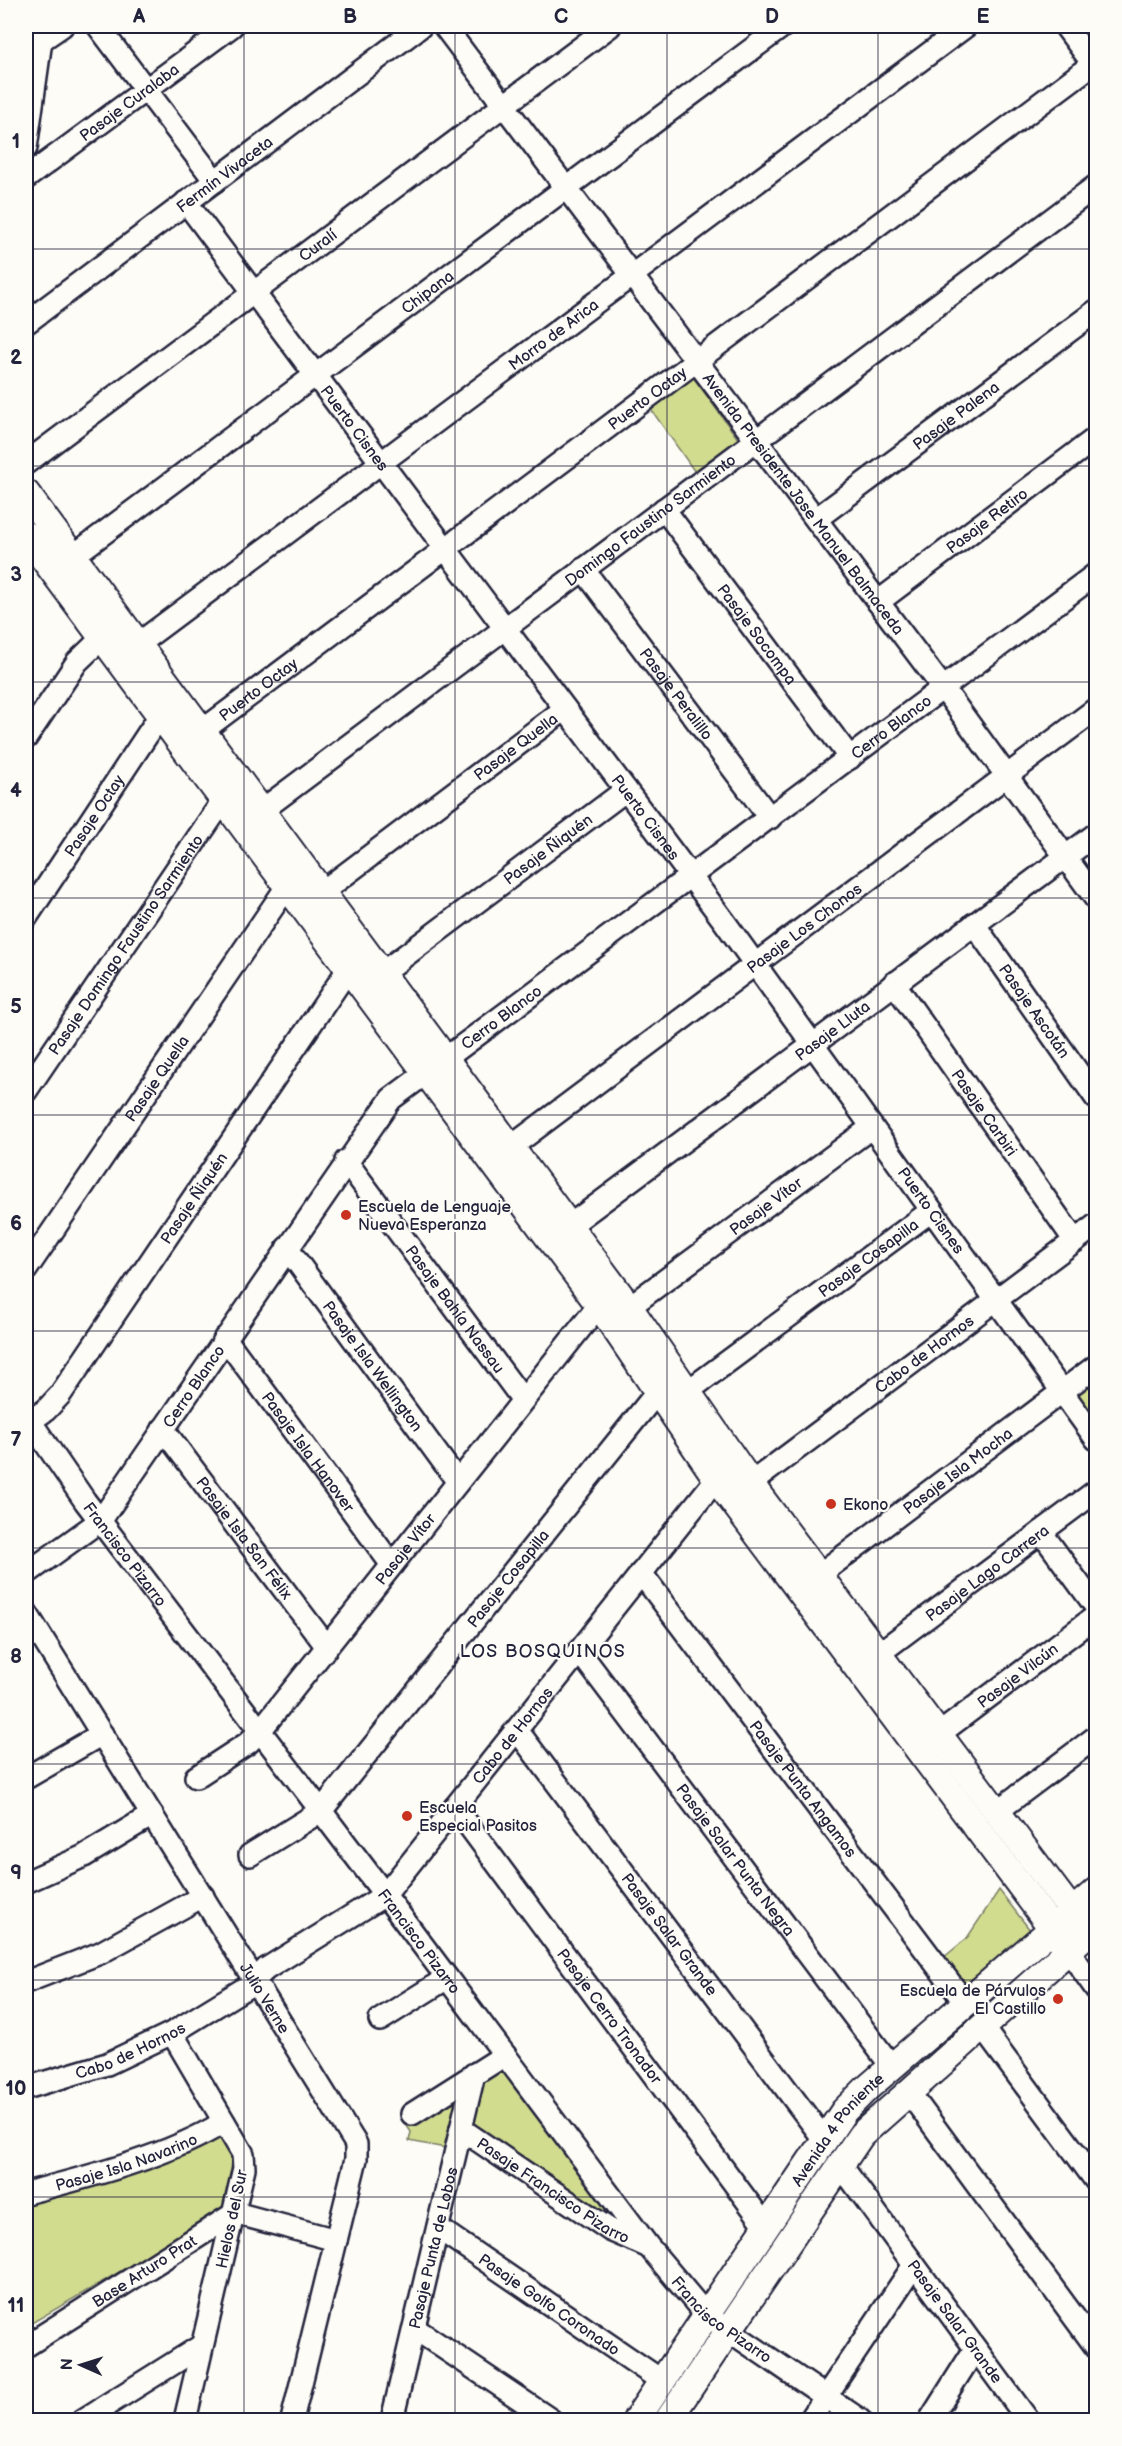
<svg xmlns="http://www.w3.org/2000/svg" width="1122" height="2446" font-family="'Balsamiq Sans',sans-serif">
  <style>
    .green { fill: #d1dc8f; stroke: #7a7f65; stroke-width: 1.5 }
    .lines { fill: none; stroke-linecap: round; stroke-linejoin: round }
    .minor-casing { stroke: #22223b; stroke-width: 26 }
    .tertiary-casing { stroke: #22223b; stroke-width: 30 }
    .minor { stroke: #fdfcf7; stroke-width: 21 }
    .tertiary { stroke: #fdfcf7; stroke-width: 26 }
    .grid { fill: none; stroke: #22223b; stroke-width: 1.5; stroke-opacity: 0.55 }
    .poi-dot { fill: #c8321e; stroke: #fdfcf7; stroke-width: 2 }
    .labels { text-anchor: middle; stroke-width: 4.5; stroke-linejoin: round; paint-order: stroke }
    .street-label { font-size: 16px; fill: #22223b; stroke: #fdfcf7 }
    .poi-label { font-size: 16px; fill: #22223b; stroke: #fdfcf7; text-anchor: start }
    .neighbourhood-label { font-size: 18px; letter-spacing: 1.5px; fill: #22223b; stroke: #fdfcf7 }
    .neatline { fill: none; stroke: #22223b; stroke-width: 2 }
    .grid-label { font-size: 20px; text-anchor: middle; font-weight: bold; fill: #22223b }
  </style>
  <rect width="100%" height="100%" fill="#fdfcf7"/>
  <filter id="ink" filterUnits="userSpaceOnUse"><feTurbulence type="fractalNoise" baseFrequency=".0167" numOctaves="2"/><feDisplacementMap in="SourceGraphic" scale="12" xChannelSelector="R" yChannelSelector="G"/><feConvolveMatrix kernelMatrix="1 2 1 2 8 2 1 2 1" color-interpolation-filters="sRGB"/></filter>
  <g filter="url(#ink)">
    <path class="green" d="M 693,377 L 741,443 L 697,475 L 650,408 Z
      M 1096,1377 L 1096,1431 L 1071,1397 Z
      M 999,1890 L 1030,1930 L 965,1985 L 943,1958 L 967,1938 Z
      M 500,2066 L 620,2229 L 469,2125 L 479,2084 Z
      M 461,2094 L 451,2149 L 409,2141 L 411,2132 L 407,2126 Z
      M 224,2131 L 235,2151 L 232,2206 L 30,2324 L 26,2316 L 26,2200 Z"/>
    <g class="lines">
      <defs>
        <g id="minor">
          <path d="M 98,26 L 215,181"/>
          <path id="s1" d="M 444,26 L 943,688 L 1096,899"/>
          <path d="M 1065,26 L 1096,68"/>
          <path d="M 40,41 L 62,26"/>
          <path d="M 26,148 L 43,26"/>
          <path id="s2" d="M 26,178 L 232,26"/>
          <path id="s3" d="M 186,202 L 724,921 L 1096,1439"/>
          <path id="s4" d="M 26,323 L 421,26"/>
          <path id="s5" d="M 26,463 L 610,26"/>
          <path id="s6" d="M 664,509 L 850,758"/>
          <path id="s7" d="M 816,519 L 1096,311"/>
          <path id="s8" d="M 73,556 L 783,26"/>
          <path id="s9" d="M 583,569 L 770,818"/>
          <path id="s10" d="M 878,602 L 1096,438"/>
          <path id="s11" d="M 138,644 L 966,26"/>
          <path id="s12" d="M 202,731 L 1093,64"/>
          <path d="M 26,738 L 77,662 L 103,637"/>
          <path id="s13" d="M 261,811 L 1096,186"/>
          <path id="s14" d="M 322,892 L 565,709"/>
          <path id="s15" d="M 26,918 L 161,714"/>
          <path id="s16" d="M 974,924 L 1096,1098"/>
          <path id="s17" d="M 382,973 L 626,790"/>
          <path id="s18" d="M 894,983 L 1075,1241"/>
          <path id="s19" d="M 26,1091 L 224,799"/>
          <path id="s20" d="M 511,1147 L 1096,709"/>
          <path id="s21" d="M 346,1161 L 523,1400"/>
          <path id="s22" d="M 569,1226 L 1096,834"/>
          <path id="s23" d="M 287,1248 L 458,1482"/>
          <path id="s24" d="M 26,1270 L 288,885"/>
          <path id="s25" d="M 629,1307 L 872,1127"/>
          <path id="s26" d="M 225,1338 L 392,1565"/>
          <path id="s27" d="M 688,1391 L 931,1211"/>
          <path id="s28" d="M 26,1415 L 85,1501 L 385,1895 L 648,2246 L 706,2315 L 860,2420"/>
          <path id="s29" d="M 30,1421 L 46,1410 L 60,1395 L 349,968"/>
          <path id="s30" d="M 163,1429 L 327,1647"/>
          <path id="s31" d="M 751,1483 L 1096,1225"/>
          <path d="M 1041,1532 L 1096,1607"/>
          <path id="s32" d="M 641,1573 L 966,2004"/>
          <path id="s33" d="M 26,1574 L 101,1520 L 391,1099 L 1096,574"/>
          <path id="s34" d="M 820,1574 L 1096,1366"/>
          <path id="s35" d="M 26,1612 L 356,2144 L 356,2159 L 292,2420"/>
          <path id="s36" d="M 579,1651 L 892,2067"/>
          <path id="s37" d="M 878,1654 L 1096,1491"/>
          <path id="s38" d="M 517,1730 L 823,2138"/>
          <path id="s39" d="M 939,1734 L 1096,1616"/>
          <path id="s40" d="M 196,1777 L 248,1743 L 260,1731 L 599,1305"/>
          <path d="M 26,1778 L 102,1734"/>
          <path id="s41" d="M 455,1807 L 765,2225"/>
          <path d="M 996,1812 L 1096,1737"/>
          <path id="s42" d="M 250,1855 L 321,1811 L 658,1391"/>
          <path d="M 26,1882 L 84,1856 L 152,1815"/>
          <path d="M 1069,1951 L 1096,1989"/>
          <path d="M 26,1982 L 100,1953 L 203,1896"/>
          <path d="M 380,2020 L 447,1978"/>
          <path d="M 982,2027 L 1096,2181"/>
          <path d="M 172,2033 L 243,2154 L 244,2168 L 185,2420"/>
          <path id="s43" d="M 26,2088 L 107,2064 L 172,2033 L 247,1987 L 266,1969 L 385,1895 L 717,1478"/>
          <path d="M 908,2091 L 1096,2347"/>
          <path d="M 412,2114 L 505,2055"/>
          <path id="s44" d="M 461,2129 L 610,2230 L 647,2246"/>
          <path id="s45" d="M 840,2164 L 1028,2420"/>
          <path id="s46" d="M 26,2193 C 88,2177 170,2156 224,2122"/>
          <path id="s47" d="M 438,2228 L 662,2381"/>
          <path d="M 414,2328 L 551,2420"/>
          <path id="s48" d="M 26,2346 L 235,2213 L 336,2240"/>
          <path d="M 83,2420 L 201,2346"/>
          <path id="s49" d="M 392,2420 L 474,2074"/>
          <path d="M 810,2420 L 914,2265"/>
          <path d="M 930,2420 L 975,2349"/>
        </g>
        <g id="tertiary">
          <path d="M 26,493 L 629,1307 L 758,1494 L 1088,1933"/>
          <path d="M 26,535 L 599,1305 L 725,1491 L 1069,1951"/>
          <path id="s50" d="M 636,2420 L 844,2111 L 866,2089 L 1096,1891"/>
          <path d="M 668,2420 L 861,2135 L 1081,1939"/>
        </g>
      </defs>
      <use href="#minor" class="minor-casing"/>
      <use href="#tertiary" class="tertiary-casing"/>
      <use href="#minor" class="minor"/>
      <use href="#tertiary" class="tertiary"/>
    </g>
  </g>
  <path class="grid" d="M 244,26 L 244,2420M 455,26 L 455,2420M 667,26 L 667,2420M 878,26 L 878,2420M 26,249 L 1096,249M 26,466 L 1096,466M 26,682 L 1096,682M 26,898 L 1096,898M 26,1115 L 1096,1115M 26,1331 L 1096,1331M 26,1548 L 1096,1548M 26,1764 L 1096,1764M 26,1980 L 1096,1980M 26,2197 L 1096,2197"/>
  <g class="poi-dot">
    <circle cx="346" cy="1215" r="6"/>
    <circle cx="831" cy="1504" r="6"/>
    <circle cx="407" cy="1816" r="6"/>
    <circle cx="1058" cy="1999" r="6"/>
  </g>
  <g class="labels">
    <g class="street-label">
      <text dy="6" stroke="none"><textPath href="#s2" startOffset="128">Pasaje Curalaba</textPath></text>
      <text dy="6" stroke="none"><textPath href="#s4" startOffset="248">Fermín Vivaceta</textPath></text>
      <text dy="6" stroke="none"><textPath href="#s5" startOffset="364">Curalí</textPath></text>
      <text dy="6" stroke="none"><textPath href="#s8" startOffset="442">Chipana</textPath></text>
      <text dy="6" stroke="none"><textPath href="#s11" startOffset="518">Morro de Arica</textPath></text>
      <text dy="6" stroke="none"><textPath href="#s12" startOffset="556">Puerto Octay</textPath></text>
      <text dy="6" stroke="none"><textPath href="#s7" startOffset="174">Pasaje Palena</textPath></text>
      <text dy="6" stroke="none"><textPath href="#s3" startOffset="282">Puerto Cisnes</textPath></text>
      <text dy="6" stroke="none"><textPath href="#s1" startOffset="598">Avenida Presidente Jose Manuel Balmaceda</textPath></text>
      <text dy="6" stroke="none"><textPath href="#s13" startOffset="486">Domingo Faustino Sarmiento</textPath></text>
      <text dy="6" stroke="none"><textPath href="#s10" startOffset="136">Pasaje Retiro</textPath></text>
      <text dy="6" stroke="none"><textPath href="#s6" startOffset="156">Pasaje Socompa</textPath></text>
      <text dy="6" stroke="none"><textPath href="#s12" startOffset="70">Puerto Octay</textPath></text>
      <text dy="6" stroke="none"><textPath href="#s9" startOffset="156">Pasaje Peralillo</textPath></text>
      <text dy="6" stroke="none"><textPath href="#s33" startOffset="1227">Cerro Blanco</textPath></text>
      <text dy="6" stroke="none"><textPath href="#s14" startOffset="242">Pasaje Quella</textPath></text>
      <text dy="6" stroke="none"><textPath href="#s15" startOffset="123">Pasaje Octay</textPath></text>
      <text dy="6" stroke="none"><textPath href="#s3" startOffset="768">Puerto Cisnes</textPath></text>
      <text dy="6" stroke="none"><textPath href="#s17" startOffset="207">Pasaje Ñiquén</textPath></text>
      <text dy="6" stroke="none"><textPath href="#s20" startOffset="366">Pasaje Los Chonos</textPath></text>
      <text dy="6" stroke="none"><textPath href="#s19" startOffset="177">Pasaje Domingo Faustino Sarmiento</textPath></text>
      <text dy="6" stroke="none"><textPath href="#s16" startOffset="106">Pasaje Ascotán</textPath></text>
      <text dy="6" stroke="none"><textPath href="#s33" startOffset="741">Cerro Blanco</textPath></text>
      <text dy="6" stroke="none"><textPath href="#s22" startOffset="328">Pasaje Lluta</textPath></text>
      <text dy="6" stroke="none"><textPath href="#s24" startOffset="232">Pasaje Quella</textPath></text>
      <text dy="6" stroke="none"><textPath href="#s18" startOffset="158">Pasaje Carbiri</textPath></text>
      <text dy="6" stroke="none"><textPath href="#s29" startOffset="278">Pasaje Ñiquén</textPath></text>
      <text dy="6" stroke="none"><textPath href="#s25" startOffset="170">Pasaje Vítor</textPath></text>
      <text dy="6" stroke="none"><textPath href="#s3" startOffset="1254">Puerto Cisnes</textPath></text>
      <text dy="6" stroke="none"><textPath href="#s27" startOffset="224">Pasaje Cosapilla</textPath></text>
      <text dy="6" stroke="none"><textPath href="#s21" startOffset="184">Pasaje Bahía Nassau</textPath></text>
      <text dy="6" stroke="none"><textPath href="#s31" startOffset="216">Cabo de Hornos</textPath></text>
      <text dy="6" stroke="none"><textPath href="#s23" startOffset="146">Pasaje Isla Wellington</textPath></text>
      <text dy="6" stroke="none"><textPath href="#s33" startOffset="255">Cerro Blanco</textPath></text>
      <text dy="6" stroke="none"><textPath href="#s26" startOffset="141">Pasaje Isla Hanover</textPath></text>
      <text dy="6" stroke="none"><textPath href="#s34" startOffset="172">Pasaje Isla Mocha</textPath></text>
      <text dy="6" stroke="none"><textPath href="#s30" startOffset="136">Pasaje Isla San Félix</textPath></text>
      <text dy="6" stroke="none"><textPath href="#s40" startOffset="312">Pasaje Vítor</textPath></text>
      <text dy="6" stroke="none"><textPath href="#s28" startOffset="171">Francisco Pizarro</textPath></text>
      <text dy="6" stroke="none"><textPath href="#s37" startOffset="136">Pasaje Lago Carrera</textPath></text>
      <text dy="6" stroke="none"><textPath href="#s42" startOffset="382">Pasaje Cosapilla</textPath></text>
      <text dy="6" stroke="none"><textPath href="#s39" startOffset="98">Pasaje Vilcún</textPath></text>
      <text dy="6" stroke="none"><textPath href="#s43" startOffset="615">Cabo de Hornos</textPath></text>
      <text dy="6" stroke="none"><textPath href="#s32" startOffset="270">Pasaje Punta Angamos</textPath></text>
      <text dy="6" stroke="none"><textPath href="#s36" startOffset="261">Pasaje Salar Punta Negra</textPath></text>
      <text dy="6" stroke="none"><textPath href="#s38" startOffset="255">Pasaje Salar Grande</textPath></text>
      <text dy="6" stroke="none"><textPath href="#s28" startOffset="657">Francisco Pizarro</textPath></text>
      <text dy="6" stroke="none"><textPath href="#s35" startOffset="454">Julio Verne</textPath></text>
      <text dy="6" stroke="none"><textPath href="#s41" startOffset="260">Pasaje Cerro Tronador</textPath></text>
      <text dy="6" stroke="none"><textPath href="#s43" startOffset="111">Cabo de Hornos</textPath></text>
      <text dy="6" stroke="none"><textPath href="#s50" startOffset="354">Avenida 4 Poniente</textPath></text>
      <text dy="6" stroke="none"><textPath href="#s46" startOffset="105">Pasaje Isla Navarino</textPath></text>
      <text dy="6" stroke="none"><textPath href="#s44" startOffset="111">Pasaje Francisco Pizarro</textPath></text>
      <text transform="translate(231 2219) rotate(-78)" y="6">Hielos del Sur</text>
      <text dy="6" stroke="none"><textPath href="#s49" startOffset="177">Pasaje Punta de Lobos</textPath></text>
      <text dy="6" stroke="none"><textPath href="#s48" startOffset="140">Base Arturo Prat</textPath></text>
      <text dy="6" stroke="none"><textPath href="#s47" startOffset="135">Pasaje Golfo Coronado</textPath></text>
      <text dy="6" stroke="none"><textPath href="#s28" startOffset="1143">Francisco Pizarro</textPath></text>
      <text dy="6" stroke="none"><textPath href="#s45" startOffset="195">Pasaje Salar Grande</textPath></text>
    </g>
    <g class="poi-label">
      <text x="358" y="1212">Escuela de Lenguaje<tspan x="358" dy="18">Nueva Esperanza</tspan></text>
      <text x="843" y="1510">Ekono</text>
      <text x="419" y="1813">Escuela<tspan x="419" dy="18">Especial Pasitos</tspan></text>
      <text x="1046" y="1996" text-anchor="end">Escuela de Párvulos<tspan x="1046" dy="18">El Castillo</tspan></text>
    </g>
    <g class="neighbourhood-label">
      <text x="543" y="1657">LOS BOSQUINOS</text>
    </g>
  </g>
  <rect width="1122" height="2446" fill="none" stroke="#fdfcf7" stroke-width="66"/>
  <g transform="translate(81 2365) rotate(273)" stroke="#fdfcf7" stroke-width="4.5" paint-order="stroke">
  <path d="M0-4.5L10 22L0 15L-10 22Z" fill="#22223b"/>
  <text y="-9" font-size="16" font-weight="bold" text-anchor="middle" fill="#22223b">N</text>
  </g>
  <rect x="33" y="33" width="1056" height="2380" class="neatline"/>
  <g class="grid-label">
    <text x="139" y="23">A</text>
    <text x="350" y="23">B</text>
    <text x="561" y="23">C</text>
    <text x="772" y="23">D</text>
    <text x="983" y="23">E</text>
    <text x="16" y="148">1</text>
    <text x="16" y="364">2</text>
    <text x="16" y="581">3</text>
    <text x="16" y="797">4</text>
    <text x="16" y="1013">5</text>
    <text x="16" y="1230">6</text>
    <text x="16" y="1446">7</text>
    <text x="16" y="1663">8</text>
    <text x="16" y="1879">9</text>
    <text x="16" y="2095">10</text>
    <text x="16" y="2312">11</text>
  </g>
</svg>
